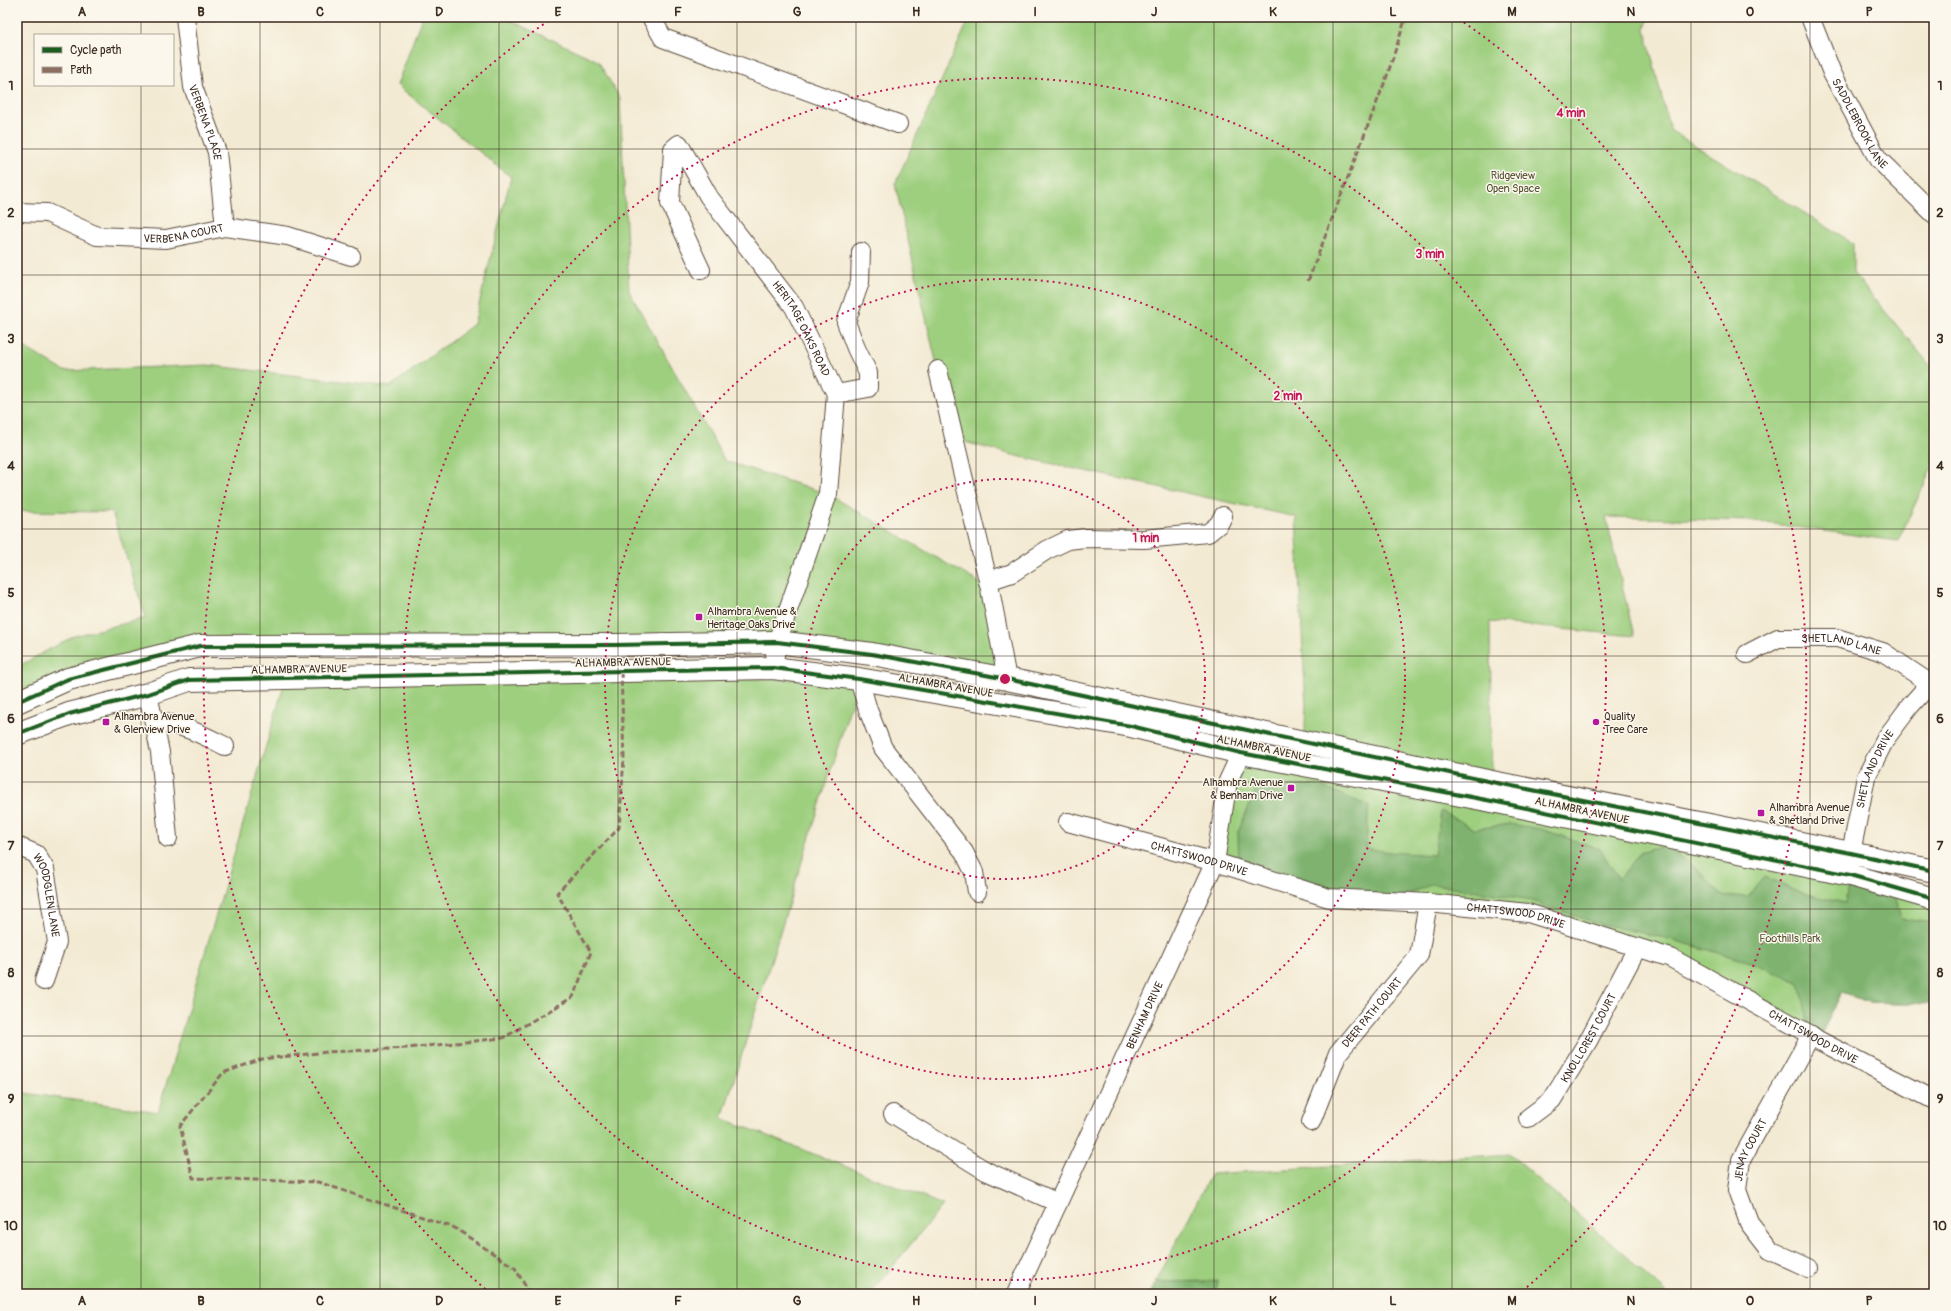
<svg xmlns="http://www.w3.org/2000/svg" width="1951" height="1311" font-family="Pangolin,sans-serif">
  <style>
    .green { fill: #9ecf7f; stroke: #6c7c4e }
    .forest { fill: #7eb26e; stroke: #5c6e46 }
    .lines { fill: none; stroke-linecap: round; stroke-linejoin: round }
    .minor-casing { stroke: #574739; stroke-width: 20 }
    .major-casing { stroke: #574739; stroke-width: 24 }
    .minor { stroke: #fff; stroke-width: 18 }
    .major { stroke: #fff; stroke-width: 22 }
    .quiet { stroke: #8d6e63; stroke-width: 3; stroke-dasharray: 6 3; stroke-linecap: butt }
    .cycleway-casing { stroke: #fbf7ec; stroke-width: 6 }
    .cycleway { stroke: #1b5e20; stroke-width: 4 }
    .grid { fill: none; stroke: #3b2a1e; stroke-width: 1; stroke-opacity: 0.55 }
    .ring { fill: none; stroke: #c2185b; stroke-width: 2; stroke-dasharray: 2 4 }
    .poi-dot { fill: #b5179e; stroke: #fbf7ec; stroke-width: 1.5 }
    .labels { text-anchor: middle; stroke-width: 3; stroke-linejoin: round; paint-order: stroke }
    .street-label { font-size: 11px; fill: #3b2a1e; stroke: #fbf7ec }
    .park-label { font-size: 11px; fill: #545336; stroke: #fbf7ec }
    .poi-label { font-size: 11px; fill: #3b2a1e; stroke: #fbf7ec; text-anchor: start }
    .centre { fill: #c2185b; stroke: #fbf7ec; stroke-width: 2 }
    .ring-label { font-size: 12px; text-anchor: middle; font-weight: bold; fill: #c2185b; stroke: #fbf7ec; stroke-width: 3; stroke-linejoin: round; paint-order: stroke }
    .neatline { fill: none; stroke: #3b2a1e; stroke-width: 1.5 }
    .grid-label { font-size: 13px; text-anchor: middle; font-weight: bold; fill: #3b2a1e }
  </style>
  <rect width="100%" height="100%" fill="#fbf7ec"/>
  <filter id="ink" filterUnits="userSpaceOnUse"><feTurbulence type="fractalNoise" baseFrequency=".025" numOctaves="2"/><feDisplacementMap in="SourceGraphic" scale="8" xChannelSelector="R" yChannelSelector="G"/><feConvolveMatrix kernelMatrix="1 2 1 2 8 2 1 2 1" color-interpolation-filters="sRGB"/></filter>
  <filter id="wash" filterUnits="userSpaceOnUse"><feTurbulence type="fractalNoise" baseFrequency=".012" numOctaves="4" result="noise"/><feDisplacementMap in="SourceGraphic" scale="16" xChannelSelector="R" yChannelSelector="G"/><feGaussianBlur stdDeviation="0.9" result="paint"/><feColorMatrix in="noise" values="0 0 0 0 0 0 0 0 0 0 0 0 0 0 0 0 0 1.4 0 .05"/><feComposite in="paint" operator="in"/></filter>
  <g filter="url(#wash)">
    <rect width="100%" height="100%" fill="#f3ead3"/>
    <path class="green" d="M 422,17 L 503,17 L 598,61 L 620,98 L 629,291 L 725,461 L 828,494 L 990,589 L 1007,679 L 872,654 L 200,646 L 17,702 L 17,667 L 74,636 L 146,618 L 112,512 L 17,511 L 17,343 L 64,371 L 207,365 L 390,387 L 474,324 L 511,177 L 397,85 Z
      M 970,17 L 1648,17 L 1645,30 L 1670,130 L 1853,243 L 1853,273 L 1934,370 L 1934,463 L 1898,541 L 1752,521 L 1606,517 L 1634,636 L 1490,622 L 1492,782 L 1304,741 L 1306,707 L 1296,517 L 1017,456 L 957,440 L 938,370 L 895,184 Z
      M 286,678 L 859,679 L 722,1118 L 943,1205 L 870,1294 L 17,1294 L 17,1092 L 158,1112 Z
      M 1241,753 L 1934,899 L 1934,1004 L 1869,1002 L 1842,993 L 1818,1040 L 1671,958 L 1528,913 L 1215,862 Z
      M 1510,1154 L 1668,1294 L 1215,1294 L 1218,1281 L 1156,1282 L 1211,1174 Z"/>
    <path class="forest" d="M 1318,785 L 1369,806 L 1366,848 L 1389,852 L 1434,855 L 1441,811 L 1474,829 L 1510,824 L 1541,829 L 1600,849 L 1619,879 L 1640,853 L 1664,846 L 1697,868 L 1720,895 L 1748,897 L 1765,877 L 1802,893 L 1845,903 L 1850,875 L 1893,887 L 1901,919 L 1934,923 L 1934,1004 L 1869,1002 L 1842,993 L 1818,1040 L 1811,1035 L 1800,984 L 1754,963 L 1673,940 L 1593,922 L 1526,899 L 1433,884 L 1391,901 L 1329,898 L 1239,869 L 1238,832 L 1257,787 Z
      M 1218,1281 L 1215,1294 L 1150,1294 L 1156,1282 Z"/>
  </g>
  <g filter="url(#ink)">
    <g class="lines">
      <defs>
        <g id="minor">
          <path id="s1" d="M 185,17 L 193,87 L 217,152 L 225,227"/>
          <path d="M 651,17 L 663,38 L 898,124"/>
          <path id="s2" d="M 1810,17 L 1832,73 L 1878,159 L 1934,214"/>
          <path id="s3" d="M 17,212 L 47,213 L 97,236 L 166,239 L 225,227 L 288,236 L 351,256"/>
          <path id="s4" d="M 701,270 L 670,203 L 673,149 L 679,144 L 709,197 L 794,307 L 836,394 L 828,494 L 777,642 L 773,668"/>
          <path d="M 938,370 L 990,589 L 1007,679"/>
          <path d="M 836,394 L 868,388 L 868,373 L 856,348 L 846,322 L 860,282 L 861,252"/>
          <path d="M 988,581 L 1012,573 L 1047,550 L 1068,540 L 1085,538 L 1144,539 L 1208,533 L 1219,524 L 1223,516"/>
          <path id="s5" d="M 1747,654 L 1778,638 L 1837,638 L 1883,652 L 1934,686"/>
          <path d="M 859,679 L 868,710 L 883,748 L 964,852 L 974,872 L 977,892"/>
          <path d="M 148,694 L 160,752 L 168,838"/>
          <path d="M 154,722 C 180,723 201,734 225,746"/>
          <path id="s6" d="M 1068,822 L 1215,862 L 1329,898 L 1428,903 L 1528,913 L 1671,958 L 1811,1035 L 1818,1040 L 1934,1100"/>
          <path id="s7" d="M 17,846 L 36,854 L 45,869 L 57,942 L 44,981"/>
          <path id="s8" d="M 1850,866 L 1851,853 L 1866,777 L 1886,738 L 1910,706 L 1934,679"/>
          <path d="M 893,1114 L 986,1171 L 1058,1203"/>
          <path id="s9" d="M 1528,1118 L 1552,1100 L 1588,1041 L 1637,948"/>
          <path id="s10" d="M 1311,1122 L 1338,1053 L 1419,955 L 1428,903"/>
          <path id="s11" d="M 1809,1268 L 1770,1250 L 1749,1223 L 1737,1190 L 1741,1160 L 1811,1035"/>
          <path id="s12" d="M 1016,1294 L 1215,862 L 1228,781 L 1241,753 L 1241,728"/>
        </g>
        <path id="major" d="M 17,702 L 68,679 L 200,646 L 615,645 L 777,642 L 872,654 L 1007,679 L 1492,782 L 1851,853 L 1934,871
          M 17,734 L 69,714 L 148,694 L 189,680 L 773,668 L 859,679 L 1131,726 L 1241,753 L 1497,802 L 1850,875 L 1934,899"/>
      </defs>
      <use href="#minor" class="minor-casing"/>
      <use href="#major" class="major-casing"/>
      <use href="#minor" class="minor"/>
      <use href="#major" class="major"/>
      <path class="quiet" d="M 1308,281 L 1387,76 L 1406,17
        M 530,1294 L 515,1268 L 455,1228 L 318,1182 L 193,1178 L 180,1126 L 223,1073 L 262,1059 L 327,1052 L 408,1048 L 503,1038 L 573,997 L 591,952 L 557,893 L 619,828 L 624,758 L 621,671"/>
      <defs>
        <path id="cycleway" d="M 17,702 L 68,679 L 200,646 L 615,645 L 777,642 L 872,654 L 1007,679 L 1492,782 L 1851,853 L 1934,871
          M 17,734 L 69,714 L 148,694 L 189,680 L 773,668 L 859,679 L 1131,726 L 1241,753 L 1497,802 L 1850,875 L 1934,899"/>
      </defs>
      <use href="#cycleway" class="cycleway-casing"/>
      <use href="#cycleway" class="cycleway"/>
    </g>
  </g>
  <path class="grid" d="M 141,17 L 141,35M 260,17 L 260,1294M 380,17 L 380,1294M 499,17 L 499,1294M 618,17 L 618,1294M 737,17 L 737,1294M 856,17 L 856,1294M 976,17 L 976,1294M 1095,17 L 1095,1294M 1214,17 L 1214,1294M 1333,17 L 1333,1294M 1452,17 L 1452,1294M 1571,17 L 1571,1294M 1691,17 L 1691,1294M 1810,17 L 1810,1294M 141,85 L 141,1294M 17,149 L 1934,149M 17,275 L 1934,275M 17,402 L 1934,402M 17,529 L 1934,529M 17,656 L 1934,656M 17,782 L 1934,782M 17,909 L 1934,909M 17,1036 L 1934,1036M 17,1162 L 1934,1162"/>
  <g class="ring">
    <circle cx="1005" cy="679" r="200"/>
    <circle cx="1005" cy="679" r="400"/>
    <circle cx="1005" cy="679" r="601"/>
    <path d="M490 1293A801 801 0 0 1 551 19M1459 19A801 801 0 0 1 1520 1293"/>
  </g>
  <g class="poi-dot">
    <rect x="695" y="613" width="8" height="8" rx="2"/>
    <rect x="102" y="718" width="8" height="8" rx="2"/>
    <circle cx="1596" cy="722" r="4"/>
    <rect x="1287" y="784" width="8" height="8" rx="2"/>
    <rect x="1757" y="809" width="8" height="8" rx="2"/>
  </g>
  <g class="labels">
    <g class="street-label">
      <text dy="4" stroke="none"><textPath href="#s1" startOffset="108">VERBENA PLACE</textPath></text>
      <text dy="4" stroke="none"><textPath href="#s2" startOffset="118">SADDLEBROOK LANE</textPath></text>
      <text dy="4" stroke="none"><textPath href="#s3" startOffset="172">VERBENA COURT</textPath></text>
      <text dy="4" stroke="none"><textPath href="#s4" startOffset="358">HERITAGE OAKS ROAD</textPath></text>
      <text dy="4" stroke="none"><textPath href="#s5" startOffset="99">SHETLAND LANE</textPath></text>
      <text transform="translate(623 662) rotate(-1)" y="4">ALHAMBRA AVENUE</text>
      <text transform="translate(299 669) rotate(-1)" y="4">ALHAMBRA AVENUE</text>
      <text transform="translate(946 685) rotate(10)" y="4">ALHAMBRA AVENUE</text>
      <text transform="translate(1264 748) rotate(12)" y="4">ALHAMBRA AVENUE</text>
      <text dy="4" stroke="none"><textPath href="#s8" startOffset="101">SHETLAND DRIVE</textPath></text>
      <text transform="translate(1582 810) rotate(12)" y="4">ALHAMBRA AVENUE</text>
      <text dy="4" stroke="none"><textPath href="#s6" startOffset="136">CHATTSWOOD DRIVE</textPath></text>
      <text dy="4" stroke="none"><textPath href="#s7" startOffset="64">WOODGLEN LANE</textPath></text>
      <text dy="4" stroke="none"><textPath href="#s6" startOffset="460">CHATTSWOOD DRIVE</textPath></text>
      <text dy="4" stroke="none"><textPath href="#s10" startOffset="127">DEER PATH COURT</textPath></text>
      <text dy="4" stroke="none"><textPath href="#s12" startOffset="307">BENHAM DRIVE</textPath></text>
      <text dy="4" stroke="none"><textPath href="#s6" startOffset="784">CHATTSWOOD DRIVE</textPath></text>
      <text dy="4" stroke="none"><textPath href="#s9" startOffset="102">KNOLLCREST COURT</textPath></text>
      <text dy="4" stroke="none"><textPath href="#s11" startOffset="155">JENAY COURT</textPath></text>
    </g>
    <g class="park-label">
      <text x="1513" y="179">Ridgeview<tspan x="1513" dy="13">Open Space</tspan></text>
      <text x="1790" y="942">Foothills Park</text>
    </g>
    <g class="poi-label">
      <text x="707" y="615">Alhambra Avenue &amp;<tspan x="707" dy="13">Heritage Oaks Drive</tspan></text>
      <text x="114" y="720">Alhambra Avenue<tspan x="114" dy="13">&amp; Glenview Drive</tspan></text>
      <text x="1604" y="720">Quality<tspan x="1604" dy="13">Tree Care</tspan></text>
      <text x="1283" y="786" text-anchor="end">Alhambra Avenue<tspan x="1283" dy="13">&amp; Benham Drive</tspan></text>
      <text x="1769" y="811">Alhambra Avenue<tspan x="1769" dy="13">&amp; Shetland Drive</tspan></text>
    </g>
  </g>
  <circle cx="1005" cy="679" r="6" class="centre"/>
  <g class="ring-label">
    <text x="1571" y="117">4 min</text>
    <text x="1430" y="258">3 min</text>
    <text x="1288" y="400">2 min</text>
    <text x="1146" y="542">1 min</text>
  </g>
  <rect width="1951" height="1311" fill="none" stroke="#fbf7ec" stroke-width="44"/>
  <rect x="34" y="34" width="140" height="52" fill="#fbf7ec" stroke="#aea59a"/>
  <rect x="42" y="47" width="20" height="6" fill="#1b5e20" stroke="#aea59a"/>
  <text x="70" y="54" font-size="12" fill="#3b2a1e">Cycle path</text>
  <rect x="42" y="67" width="20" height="6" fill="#8d6e63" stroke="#aea59a"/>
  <text x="70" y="74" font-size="12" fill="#3b2a1e">Path</text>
  <rect x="22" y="22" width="1907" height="1267" class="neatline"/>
  <g class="grid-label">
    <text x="82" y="16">A</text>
    <text x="201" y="16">B</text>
    <text x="320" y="16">C</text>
    <text x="439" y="16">D</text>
    <text x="558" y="16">E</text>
    <text x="678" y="16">F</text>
    <text x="797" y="16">G</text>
    <text x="916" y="16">H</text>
    <text x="1035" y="16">I</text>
    <text x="1154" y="16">J</text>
    <text x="1273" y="16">K</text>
    <text x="1393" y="16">L</text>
    <text x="1512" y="16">M</text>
    <text x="1631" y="16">N</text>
    <text x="1750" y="16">O</text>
    <text x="1869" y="16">P</text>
    <text x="11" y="90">1</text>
    <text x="1940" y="90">1</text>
    <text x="11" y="217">2</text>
    <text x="1940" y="217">2</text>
    <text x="11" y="343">3</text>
    <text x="1940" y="343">3</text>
    <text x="11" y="470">4</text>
    <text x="1940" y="470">4</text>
    <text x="11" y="597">5</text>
    <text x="1940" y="597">5</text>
    <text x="11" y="723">6</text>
    <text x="1940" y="723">6</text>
    <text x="11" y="850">7</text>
    <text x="1940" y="850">7</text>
    <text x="11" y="977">8</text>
    <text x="1940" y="977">8</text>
    <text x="11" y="1103">9</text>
    <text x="1940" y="1103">9</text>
    <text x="11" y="1230">10</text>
    <text x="1940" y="1230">10</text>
    <text x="82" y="1305">A</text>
    <text x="201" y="1305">B</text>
    <text x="320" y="1305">C</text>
    <text x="439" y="1305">D</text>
    <text x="558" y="1305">E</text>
    <text x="678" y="1305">F</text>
    <text x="797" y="1305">G</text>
    <text x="916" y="1305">H</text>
    <text x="1035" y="1305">I</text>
    <text x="1154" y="1305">J</text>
    <text x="1273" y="1305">K</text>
    <text x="1393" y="1305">L</text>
    <text x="1512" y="1305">M</text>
    <text x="1631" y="1305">N</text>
    <text x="1750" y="1305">O</text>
    <text x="1869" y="1305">P</text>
  </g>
</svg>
